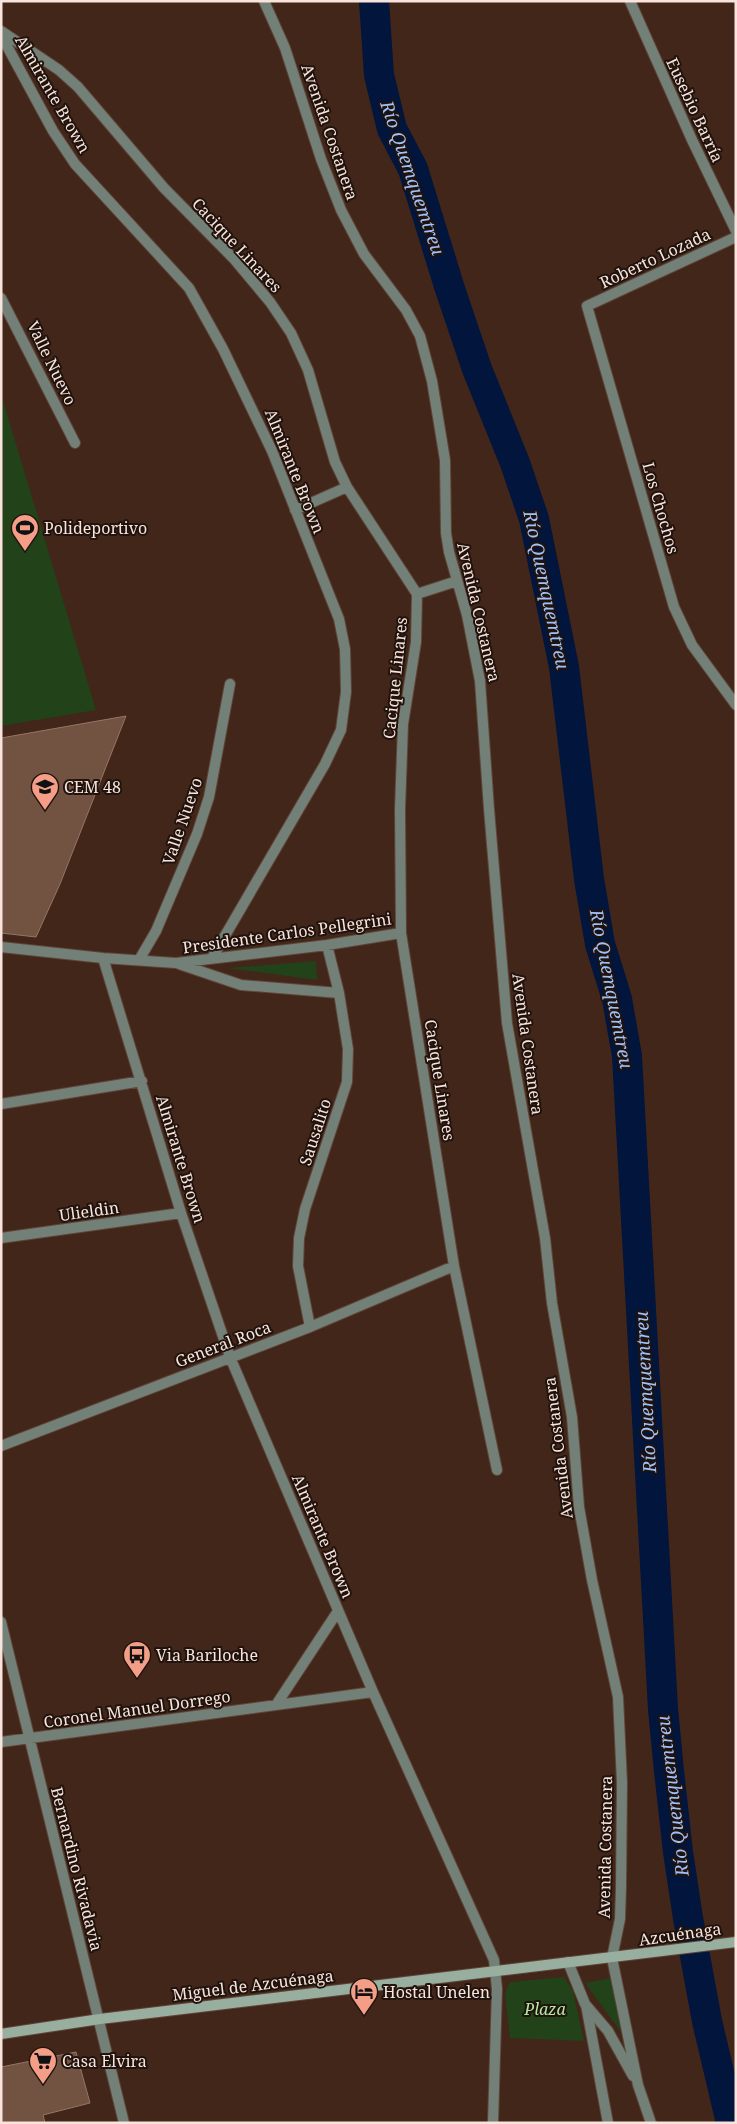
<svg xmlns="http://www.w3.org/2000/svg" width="737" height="2124" font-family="'Noto Serif',serif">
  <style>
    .green { fill: #224219 }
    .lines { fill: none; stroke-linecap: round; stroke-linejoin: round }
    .river { stroke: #01153d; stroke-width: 30 }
    .building { fill: #725342; stroke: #967563 }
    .street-casing { stroke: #5f4438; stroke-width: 12 }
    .secondary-casing { stroke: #5f4438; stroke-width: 12 }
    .street { stroke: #728077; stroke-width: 10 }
    .secondary { stroke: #98afa0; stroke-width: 10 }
    .labels { text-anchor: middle; stroke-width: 4; stroke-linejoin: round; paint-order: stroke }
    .street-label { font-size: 16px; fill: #f8e4dc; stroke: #20130d }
    .poi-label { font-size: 16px; fill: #f8e4dc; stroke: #20130d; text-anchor: start }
    .park-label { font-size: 16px; font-style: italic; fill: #b2eaa2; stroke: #20130d }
    .water-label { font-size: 18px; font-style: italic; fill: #9ec1fa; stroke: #20130d }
  </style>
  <rect width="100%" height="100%" fill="#422619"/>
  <path class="green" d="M 1,394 L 96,710 L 1,726 Z
    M 316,961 L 317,980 L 227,968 Z
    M 564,1977 L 573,1991 L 584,2041 L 510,2038 L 505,1993 L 510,1982 Z
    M 611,1978 L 621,2032 L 585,1983 Z"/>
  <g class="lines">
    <path class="river" d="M 374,1 L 379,75 L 392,129 L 413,169 L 449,286 L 477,369 L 515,463 L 534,519 L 564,667 L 589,879 L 600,944 L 617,999 L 627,1056 L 663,1709 L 669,1771 L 678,1852 L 688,1918 L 707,2021 L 731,2123"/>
  </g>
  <path class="building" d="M 126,716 L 60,884 L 36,937 L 1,933 L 1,738 Z
    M 76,2052 L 90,2103 L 43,2115 L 45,2123 L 1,2123 L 1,2067 Z"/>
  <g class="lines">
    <defs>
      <path id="street" d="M 264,1 L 285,48 L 321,159 L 341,210 L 364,254 L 406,310 L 420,336 L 432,381 L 445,460 L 446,533 L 449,552 L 467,615 L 480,681 L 489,809 L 507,1023 L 545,1238 L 552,1303 L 572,1417 L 579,1507 L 592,1580 L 618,1697 L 622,1783 L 621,1887 L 620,1919 L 612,1958 L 638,2085 L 651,2123
        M 630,1 L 692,140 L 736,231
        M 1,31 L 59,70 L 78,87 L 164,188 L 234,259 L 270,302 L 291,333 L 308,370 L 335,462 L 347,487 L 417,594 L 416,642 L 403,724 L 400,809 L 401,933 L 454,1266 L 497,1470
        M 1,35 L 53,131 L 75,164 L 189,288 L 223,349 L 272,451 L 339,619 L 345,649 L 346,692 L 341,730 L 325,764 L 212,958
        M 736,237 L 587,306 L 674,607 L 692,645 L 736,705
        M 1,298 L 75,443
        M 295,510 L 347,487
        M 417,594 L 457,581
        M 1,947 L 103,958 L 176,963 L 327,945 L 401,933
        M 103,958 L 181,1213 L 230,1357 L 373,1692 L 494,1960 L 497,1989 L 493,2123
        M 139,960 L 156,931 L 197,834 L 209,797 L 230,684
        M 179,964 L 241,985 L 339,993
        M 1,1104 L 142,1081
        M 1,1238 L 181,1213
        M 310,1327 L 298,1266 L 299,1238 L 305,1209 L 347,1082 L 348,1049 L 339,993 L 327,945
        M 1,1446 L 310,1327 L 454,1266
        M 1,1622 L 124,2123
        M 276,1705 L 338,1611
        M 1,1742 L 373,1692
        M 568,1962 L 585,2004 L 608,2031 L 633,2076
        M 586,2005 L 608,2123"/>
      <path id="secondary" d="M 1,2034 L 100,2019 L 736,1942"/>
    </defs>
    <use href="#street" class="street-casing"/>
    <use href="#secondary" class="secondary-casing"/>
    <use href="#street" class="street"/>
    <use href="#secondary" class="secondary"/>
  </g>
  <defs>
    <symbol id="stadium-pin" viewBox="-11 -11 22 30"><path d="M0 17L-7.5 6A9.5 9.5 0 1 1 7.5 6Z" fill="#f49e88" stroke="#20130d"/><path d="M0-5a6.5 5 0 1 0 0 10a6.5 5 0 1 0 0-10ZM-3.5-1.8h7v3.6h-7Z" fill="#111"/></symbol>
    <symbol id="school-pin" viewBox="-11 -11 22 30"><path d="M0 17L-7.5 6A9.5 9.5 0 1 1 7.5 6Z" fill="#f49e88" stroke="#20130d"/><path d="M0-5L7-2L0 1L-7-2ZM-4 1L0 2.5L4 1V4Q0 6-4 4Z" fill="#111"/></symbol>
    <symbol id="bus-pin" viewBox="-11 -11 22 30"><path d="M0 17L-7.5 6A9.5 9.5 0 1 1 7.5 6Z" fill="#f49e88" stroke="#20130d"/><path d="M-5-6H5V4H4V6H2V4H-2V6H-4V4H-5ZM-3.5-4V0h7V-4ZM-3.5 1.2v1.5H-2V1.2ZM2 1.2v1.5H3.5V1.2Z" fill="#111"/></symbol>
    <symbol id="hotel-pin" viewBox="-11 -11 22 30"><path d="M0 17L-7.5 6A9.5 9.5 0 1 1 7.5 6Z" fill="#f49e88" stroke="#20130d"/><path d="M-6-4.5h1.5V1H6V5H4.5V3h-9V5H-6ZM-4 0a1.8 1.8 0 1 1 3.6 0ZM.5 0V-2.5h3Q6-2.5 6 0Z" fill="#111"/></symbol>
    <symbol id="supermarket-pin" viewBox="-11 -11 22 30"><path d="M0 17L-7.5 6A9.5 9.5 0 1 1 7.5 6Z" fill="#f49e88" stroke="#20130d"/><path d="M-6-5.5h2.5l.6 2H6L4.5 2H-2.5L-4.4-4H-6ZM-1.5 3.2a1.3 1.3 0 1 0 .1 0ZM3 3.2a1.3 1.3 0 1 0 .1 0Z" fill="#111"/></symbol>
  </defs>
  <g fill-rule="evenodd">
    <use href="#stadium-pin" x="9" y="512" width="32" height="43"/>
    <use href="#school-pin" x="29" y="771" width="32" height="43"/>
    <use href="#bus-pin" x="121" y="1639" width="32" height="43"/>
    <use href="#hotel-pin" x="348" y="1976" width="32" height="43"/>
    <use href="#supermarket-pin" x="27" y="2045" width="32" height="43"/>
  </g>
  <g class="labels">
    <g class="street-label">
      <text transform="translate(53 94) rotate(60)" y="6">Almirante Brown</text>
      <text transform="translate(695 110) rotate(65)" y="6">Eusebio Barría</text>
      <text transform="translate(330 132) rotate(71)" y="6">Avenida Costanera</text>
      <text transform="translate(237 245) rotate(47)" y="6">Cacique Linares</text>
      <text transform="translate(655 258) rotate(-25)" y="6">Roberto Lozada</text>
      <text transform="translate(52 363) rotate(64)" y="6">Valle Nuevo</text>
      <text transform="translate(295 471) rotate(68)" y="6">Almirante Brown</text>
      <text transform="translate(661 508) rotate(74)" y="6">Los Chochos</text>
      <text transform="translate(479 612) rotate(77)" y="6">Avenida Costanera</text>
      <text transform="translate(395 678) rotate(-84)" y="6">Cacique Linares</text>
      <text transform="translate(182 821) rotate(-71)" y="6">Valle Nuevo</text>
      <text transform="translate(287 933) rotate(-8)" y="6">Presidente Carlos Pellegrini</text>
      <text transform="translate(528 1044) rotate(82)" y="6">Avenida Costanera</text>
      <text transform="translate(440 1080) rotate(81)" y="6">Cacique Linares</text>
      <text transform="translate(315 1132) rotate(-72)" y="6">Sausalito</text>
      <text transform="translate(181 1159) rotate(73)" y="6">Almirante Brown</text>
      <text transform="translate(89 1211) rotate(-8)" y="6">Ulieldin</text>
      <text transform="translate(223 1344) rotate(-21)" y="6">General Roca</text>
      <text transform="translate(558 1448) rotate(-97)" y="6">Avenida Costanera</text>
      <text transform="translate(323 1536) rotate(67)" y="6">Almirante Brown</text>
      <text transform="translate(137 1709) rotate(-8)" y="6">Coronel Manuel Dorrego</text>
      <text transform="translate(605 1847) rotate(-89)" y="6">Avenida Costanera</text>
      <text transform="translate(77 1869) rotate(76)" y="6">Bernardino Rivadavia</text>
      <text transform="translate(680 1934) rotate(-8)" y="6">Azcuénaga</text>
      <text transform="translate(253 1985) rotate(-7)" y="6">Miguel de Azcuénaga</text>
    </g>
    <g class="poi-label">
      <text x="44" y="534">Polideportivo</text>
      <text x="64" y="793">CEM 48</text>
      <text x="156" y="1661">Via Bariloche</text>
      <text x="383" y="1998">Hostal Unelen</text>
      <text x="62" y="2067">Casa Elvira</text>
    </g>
    <g class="park-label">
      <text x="545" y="2015">Plaza</text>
    </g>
    <g class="water-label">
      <text transform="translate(412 178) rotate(71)" y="6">Río Quemquemtreu</text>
      <text transform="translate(546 590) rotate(78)" y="6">Río Quemquemtreu</text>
      <text transform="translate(611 989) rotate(79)" y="6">Río Quemquemtreu</text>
      <text transform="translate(646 1392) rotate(-93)" y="6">Río Quemquemtreu</text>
      <text transform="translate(673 1796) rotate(-97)" y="6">Río Quemquemtreu</text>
    </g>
  </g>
  <rect width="737" height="2124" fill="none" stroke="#f8e4dc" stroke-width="5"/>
</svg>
